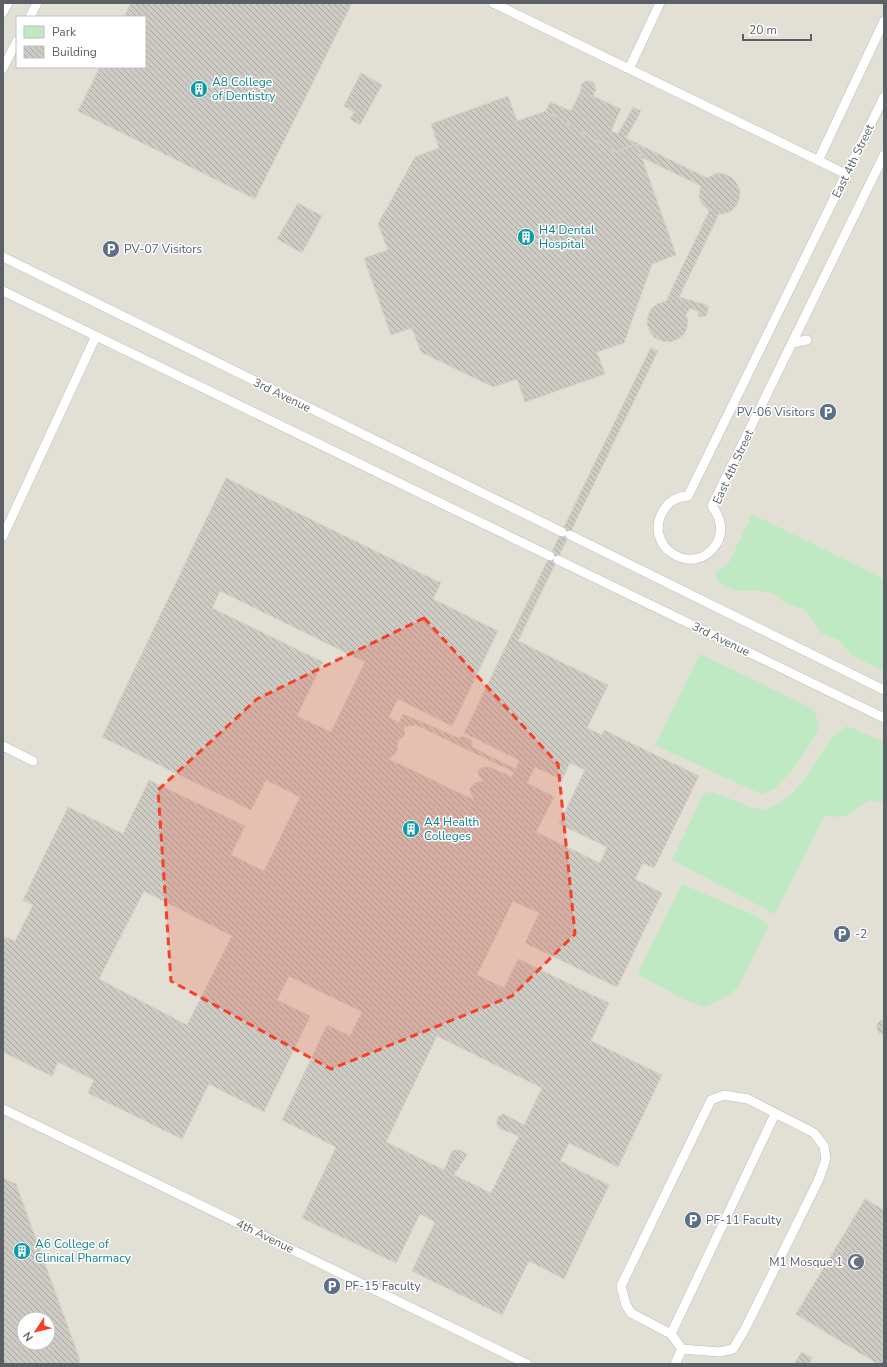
<svg xmlns="http://www.w3.org/2000/svg" width="887" height="1367" font-family="'Nunito Sans',sans-serif">
  <style>
    .education { fill: #e2e0d5; fill-rule: evenodd }
    .green { fill: #bfe9c2 }
    .building { fill: url(#building-back-hatch); stroke: #d5d0c2; fill-rule: evenodd }
    .lines { fill: none; stroke-linecap: round; stroke-linejoin: round }
    .service-casing { stroke: #b9bcc1; stroke-width: 10 }
    .service { stroke: #fff; stroke-width: 9 }
    .marked { fill: #f63f25; fill-opacity: 0.2; stroke: #f63f25; stroke-width: 3; stroke-dasharray: 8 5; stroke-linejoin: round }
    .labels { text-anchor: middle; stroke-width: 3; stroke-linejoin: round; paint-order: stroke }
    .culture-label { font-size: 12px; fill: #0d838f; stroke: #fff; text-anchor: start }
    .street-label { font-size: 12px; fill: #5c6066; stroke: #fff }
    .service-label { font-size: 12px; fill: #4e5e75; stroke: #fff; text-anchor: start }
    .worship-label { font-size: 12px; fill: #5b616d; stroke: #fff; text-anchor: end }
  </style>
  <defs>
    <pattern id="building-back-hatch" width="6" height="6" patternUnits="userSpaceOnUse"><rect width="6" height="6" fill="#cdcbc4"/><path d="M-1 5l2 2M0 0l6 6M5-1l2 2" fill="none" stroke="#aaa8a3"/></pattern>
  </defs>
  <rect width="100%" height="100%" fill="#f0eee5"/>
  <path class="education" d="M 3,3 L 884,3 L 884,1364 L 3,1364 ZM 17,17 L 145,17 L 145,67 L 17,67 ZM 24,1319 L 48,1319 L 48,1343 L 24,1343 Z"/>
  <path class="green" d="M 752,514 L 884,579 L 884,671 L 852,656 L 839,640 L 821,633 L 805,610 L 784,603 L 779,597 L 772,593 L 755,590 L 736,591 L 718,581 L 715,573 L 730,561 Z
    M 700,654 L 812,708 C 817,715 820,723 817,731 C 813,743 785,781 775,788 C 772,791 766,792 761,794 L 655,745 Z
    M 847,726 L 884,742 L 884,803 L 872,800 L 860,806 L 847,815 L 836,817 L 825,815 L 775,914 L 672,860 L 704,793 L 713,792 L 750,807 L 763,810 L 778,804 L 792,794 L 805,778 L 832,738 Z
    M 682,884 L 760,918 L 769,925 L 739,985 L 732,993 L 706,1007 L 687,1001 L 637,974 Z"/>
  <path class="building" d="M 131,3 L 352,3 L 255,199 L 78,111 L 100,67 L 145,67 L 145,17 L 124,17 Z
    M 361,73 L 382,85 L 360,125 L 350,119 L 354,112 L 344,106 Z
    M 585,81 L 590,81 L 594,83 L 596,89 L 593,96 L 621,109 L 611,131 L 618,134 L 633,107 L 641,111 L 626,138 L 707,178 L 717,173 L 725,174 L 732,178 L 737,184 L 740,191 L 739,199 L 736,206 L 730,212 L 722,214 L 719,214 L 679,297 L 704,304 L 709,307 L 706,316 L 702,317 L 698,316 L 699,312 L 690,308 L 686,315 L 688,319 L 687,327 L 684,334 L 678,339 L 670,342 L 662,341 L 655,338 L 650,332 L 647,324 L 648,316 L 651,309 L 657,304 L 666,301 L 709,211 L 702,204 L 699,196 L 701,186 L 641,157 L 637,144 L 615,152 L 546,111 L 550,102 L 571,111 L 581,90 L 581,85 Z
    M 508,96 L 517,121 L 546,111 L 615,152 L 637,144 L 676,255 L 652,264 L 624,343 L 597,352 L 605,374 L 525,402 L 517,379 L 493,387 L 421,352 L 412,328 L 391,335 L 364,258 L 388,250 L 378,224 L 415,157 L 439,148 L 431,124 Z
    M 298,203 L 322,216 L 302,253 L 277,239 Z
    M 651,347 L 658,351 L 518,641 L 608,685 L 587,728 L 602,735 L 604,730 L 699,776 L 654,868 L 643,863 L 635,879 L 662,893 L 617,987 L 525,943 L 539,913 L 513,901 L 477,975 L 504,988 L 518,959 L 609,1003 L 591,1041 L 662,1075 L 618,1167 L 569,1143 L 560,1161 L 609,1185 L 564,1279 L 529,1261 L 502,1315 L 412,1271 L 435,1222 L 420,1214 L 396,1263 L 302,1218 L 336,1147 L 282,1120 L 327,1025 L 350,1036 L 362,1012 L 289,976 L 277,1000 L 310,1016 L 264,1112 L 209,1084 L 182,1139 L 88,1093 L 94,1080 L 58,1062 L 52,1076 L 3,1052 L 3,942 L 5,937 L 15,941 L 33,905 L 23,900 L 68,807 L 123,834 L 149,780 L 245,826 L 231,855 L 264,871 L 300,797 L 266,780 L 251,810 L 102,737 L 226,478 L 441,583 L 433,599 L 498,631 L 452,726 L 398,699 L 389,717 L 399,723 L 403,714 L 459,738 L 462,736 L 468,738 L 472,741 L 472,747 L 516,769 L 519,760 L 464,733 ZM 220,591 L 365,662 L 331,732 L 297,716 L 323,662 L 212,608 ZM 416,725 L 514,772 L 512,777 L 490,767 L 483,767 L 478,770 L 479,776 L 483,781 L 475,783 L 470,788 L 471,794 L 474,800 L 389,759 L 397,752 L 398,741 L 405,735 L 404,727 ZM 570,763 L 585,770 L 559,824 L 607,847 L 600,863 L 536,832 L 554,797 L 527,783 L 535,767 L 562,780 ZM 144,891 L 232,936 L 187,1025 L 99,979 ZM 437,1036 L 542,1088 L 524,1125 L 508,1116 L 503,1114 L 499,1116 L 497,1121 L 497,1125 L 500,1129 L 519,1136 L 491,1193 L 454,1175 L 467,1155 L 460,1150 L 456,1150 L 452,1151 L 444,1170 L 386,1142 Z
    M 881,1020 L 884,1020 L 884,1035 L 879,1033 L 877,1028 L 877,1024 Z
    M 3,1178 L 16,1184 L 80,1360 L 78,1364 L 3,1364 ZM 24,1319 L 48,1319 L 48,1343 L 24,1343 Z
    M 865,1199 L 884,1210 L 884,1364 L 878,1364 L 796,1314 Z
    M 802,1352 L 812,1358 L 809,1364 L 794,1364 Z"/>
  <g class="lines">
    <defs>
      <path id="service" d="M 493,3 L 846,174
        M 3,12 L 8,3
        M 30,17 L 37,3
        M 3,68 L 17,41
        M 629,69 L 660,3
        M 884,97 L 688,496 C 680,496 670,500 665,508 C 639,545 694,581 717,543 C 724,530 720,517 712,506 L 884,155
        M 818,161 L 884,21
        M 3,257 L 562,532
        M 3,291 L 550,556
        M 792,343 L 807,340
        M 570,535 L 884,690
        M 3,536 L 96,336
        M 558,560 L 884,718
        M 3,746 L 33,761
        M 724,1095 L 748,1099 L 814,1133 L 824,1146 L 826,1159 L 819,1179 L 745,1329 L 733,1349 L 719,1352 L 682,1349 L 671,1334 L 631,1313 L 626,1305 L 621,1286 L 711,1100 Z
        M 3,1109 L 527,1364
        M 671,1334 L 775,1114
        M 675,1364 L 682,1349"/>
    </defs>
    <use href="#service" class="service-casing"/>
    <use href="#service" class="service"/>
  </g>
  <path class="marked" d="M 424,618 L 558,764 L 575,934 L 512,996 L 331,1069 L 171,981 L 158,790 L 257,699 Z"/>
  <defs>
    <symbol id="building-disc" viewBox="-11 -11 22 22"><circle r="9.5" fill="#0f9aa8" stroke="#fff"/><path d="M-4-6H4V6H1V3H-1V6H-4ZM-2.5-4.3h1.7v1.8h-1.7ZM.8-4.3h1.7v1.8H.8ZM-2.5-1h1.7V.8h-1.7ZM.8-1h1.7V.8H.8Z" fill="#fff"/></symbol>
    <symbol id="parking-disc" viewBox="-11 -11 22 22"><circle r="9.5" fill="#5c6f8a" stroke="#fff"/><path d="M-3.5-5.5H1a3.5 3.5 0 0 1 0 7H-1V5.5H-3.5ZM-1-3.4V-.6H.8a1.4 1.4 0 0 0 0-2.8Z" fill="#fff"/></symbol>
    <symbol id="mosque-disc" viewBox="-11 -11 22 22"><circle r="9.5" fill="#6b7280" stroke="#fff"/><path d="M3.5-4.9A6 6 0 1 0 3.5 4.9A5 5 0 1 1 3.5-4.9Z" fill="#fff"/></symbol>
  </defs>
  <g fill-rule="evenodd">
    <use href="#building-disc" x="189" y="79" width="20" height="20"/>
    <use href="#building-disc" x="516" y="227" width="20" height="20"/>
    <use href="#parking-disc" x="101" y="239" width="20" height="20"/>
    <use href="#parking-disc" x="818" y="402" width="20" height="20"/>
    <use href="#building-disc" x="401" y="819" width="20" height="20"/>
    <use href="#parking-disc" x="832" y="924" width="20" height="20"/>
    <use href="#parking-disc" x="683" y="1210" width="20" height="20"/>
    <use href="#building-disc" x="12" y="1241" width="20" height="20"/>
    <use href="#mosque-disc" x="846" y="1252" width="20" height="20"/>
    <use href="#parking-disc" x="322" y="1276" width="20" height="20"/>
  </g>
  <g class="labels">
    <g class="culture-label">
      <text x="212" y="86">A8 College<tspan x="212" dy="14">of Dentistry</tspan></text>
      <text x="539" y="234">H4 Dental<tspan x="539" dy="14">Hospital</tspan></text>
      <text x="424" y="826">A4 Health<tspan x="424" dy="14">Colleges</tspan></text>
      <text x="35" y="1248">A6 College of<tspan x="35" dy="14">Clinical Pharmacy</tspan></text>
    </g>
    <g class="street-label">
      <text transform="translate(853 161) rotate(-64)" y="4">East 4th Street</text>
      <text transform="translate(282 395) rotate(26)" y="4">3rd Avenue</text>
      <text transform="translate(733 467) rotate(-65)" y="4">East 4th Street</text>
      <text transform="translate(721 639) rotate(26)" y="4">3rd Avenue</text>
      <text transform="translate(265 1236) rotate(26)" y="4">4th Avenue</text>
    </g>
    <g class="service-label">
      <text x="124" y="253">PV-07 Visitors</text>
      <text x="815" y="416" text-anchor="end">PV-06 Visitors</text>
      <text x="855" y="938">-2</text>
      <text x="706" y="1224">PF-11 Faculty</text>
      <text x="345" y="1290">PF-15 Faculty</text>
    </g>
    <g class="worship-label">
      <text x="843" y="1266">M1 Mosque 1</text>
    </g>
  </g>
  <rect width="887" height="1367" fill="none" stroke="#5c6066" stroke-width="8"/>
  <rect x="16" y="16" width="130" height="52" fill="#ffffff" stroke="#bebfc2"/>
  <rect x="24" y="26" width="20" height="12" fill="#bfe9c2" stroke="#bebfc2"/>
  <text x="52" y="36" font-size="12" fill="#5c6066">Park</text>
  <rect x="24" y="46" width="20" height="12" fill="url(#building-back-hatch)" stroke="#bebfc2"/>
  <text x="52" y="56" font-size="12" fill="#5c6066">Building</text>
  <g transform="translate(36 1331) rotate(235)"><circle r="19" fill="#ffffff" stroke="#bebfc2"/>
  <path d="M0-3L7 15L0 10L-7 15Z" fill="#f63f25"/>
  <text y="-6" font-size="11" font-weight="bold" text-anchor="middle" fill="#5c6066">N</text>
  </g>
  <path d="M743 34v6h68v-6" fill="none" stroke="#5c6066" stroke-width="2"/>
  <text x="749" y="34" font-size="12" fill="#5c6066" stroke="#ffffff" stroke-width="3" paint-order="stroke">20 m</text>
</svg>
